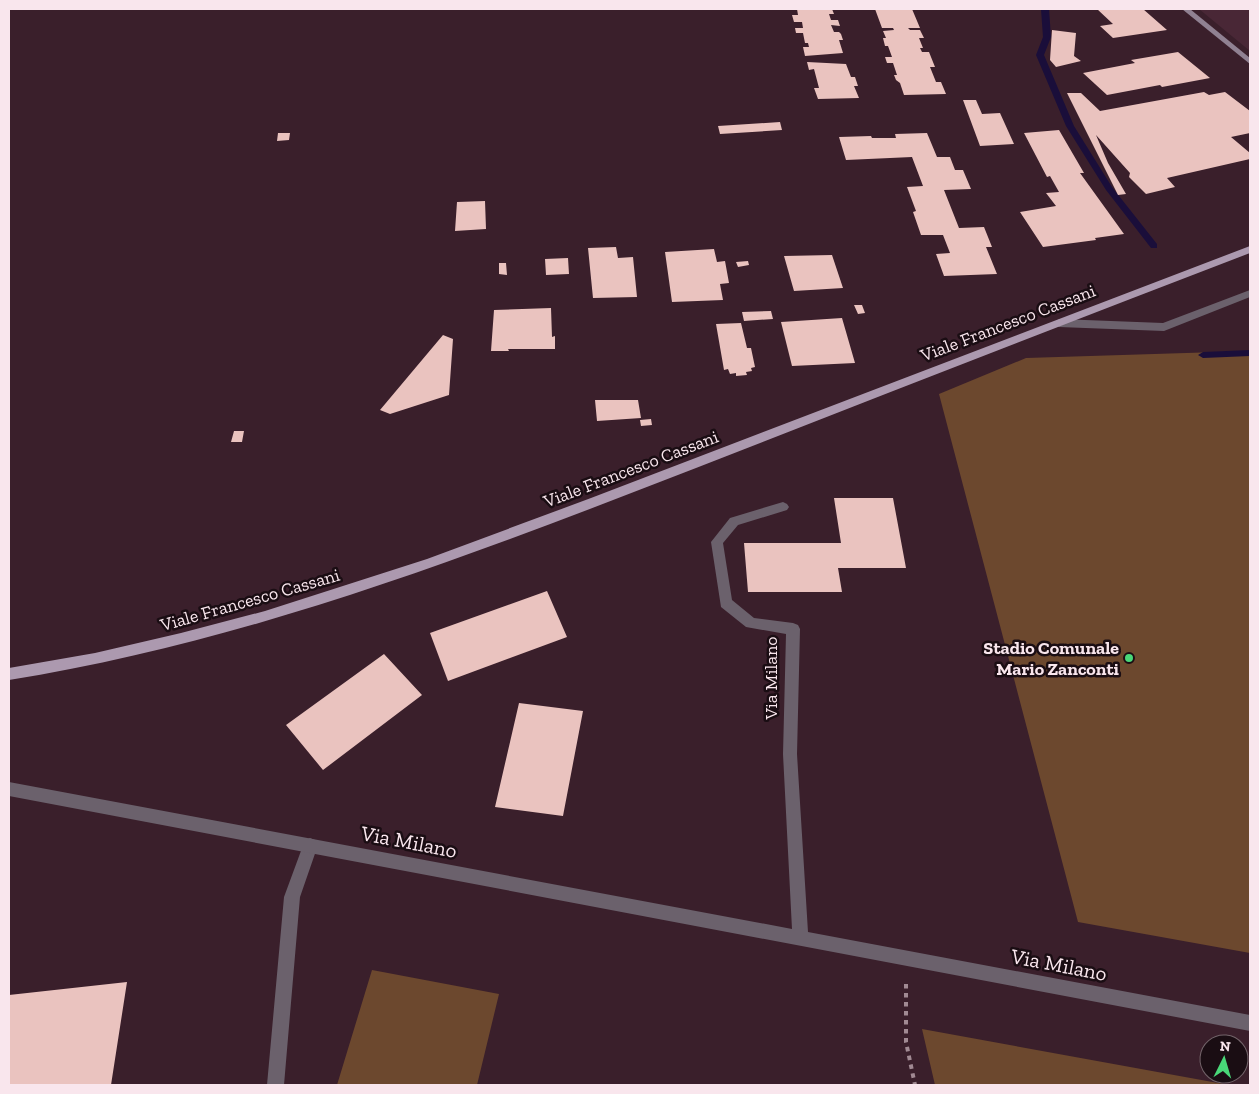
<svg xmlns="http://www.w3.org/2000/svg" width="1259" height="1094" font-family="'Zilla Slab',serif">
  <style>
    .built { fill: #492736 }
    .green { fill: #6c482e }
    .lines { fill: none; stroke-linecap: round; stroke-linejoin: round }
    .stream { fill: #1a0e3a; fill-rule: evenodd }
    .building { fill: #eac3bf }
    .path { stroke: #a18a93; stroke-width: 4; stroke-dasharray: 4.5 4.5; stroke-linecap: butt }
    .lane { fill: #6b616c; fill-rule: evenodd }
    .street { fill: #6b616c; fill-rule: evenodd }
    .secondary { fill: #908192; fill-rule: evenodd }
    .primary { fill: #ac99af; fill-rule: evenodd }
    .poi-dot { fill: #49d778; stroke: #1a0d13; stroke-width: 2 }
    .labels { text-anchor: middle; stroke-width: 5; stroke-linejoin: round; paint-order: stroke }
    .street-label { font-size: 18px; fill: #f9e6ed; stroke: #1a0d13 }
    .poi-label { font-size: 18px; font-weight: bold; fill: #f9e6ed; stroke: #1a0d13; text-anchor: end }
    .near-street-label { font-size: 21px; fill: #f9e6ed; stroke: #1a0d13 }
  </style>
  <rect width="100%" height="100%" fill="#3a1f2b"/>
  <path class="built" d="M 1199,9 L 1250,9 L 1250,51 Z"/>
  <path class="green" d="M 1250,351 L 1250,953 L 1078,922 L 939,394 L 1026,358 Z
    M 372,970 L 499,994 L 477,1085 L 337,1085 Z
    M 922,1029 L 1229,1085 L 935,1085 Z"/>
  <g class="lines">
    <path class="stream" d="M 1041,9 L 1049,9 L 1051,37 L 1044,55 L 1074,126 L 1112,187 L 1157,244 L 1157,248 L 1151,248 L 1106,190 L 1066,126 L 1036,55 L 1043,37 Z
      M 1250,350 L 1250,356 L 1203,358 L 1198,355 L 1203,352 Z"/>
  </g>
  <path class="building" d="M 797,9 L 832,9 L 834,14 L 829,14 L 831,20 L 838,20 L 840,26 L 831,25 L 834,32 L 839,32 L 841,34 L 843,40 L 839,40 L 843,53 L 805,56 L 803,47 L 809,47 L 808,43 L 805,43 L 803,33 L 796,33 L 795,28 L 803,28 L 802,22 L 794,22 L 792,15 L 798,15 Z
    M 875,9 L 912,9 L 920,28 L 908,28 L 910,30 L 920,30 L 924,38 L 919,38 L 923,48 L 920,48 L 922,52 L 929,52 L 935,67 L 930,67 L 936,82 L 941,82 L 946,94 L 904,95 L 900,83 L 896,80 L 894,75 L 897,75 L 893,63 L 887,63 L 885,57 L 892,57 L 888,46 L 885,46 L 883,38 L 886,38 L 883,31 L 894,30 L 893,28 L 882,28 Z
    M 1097,9 L 1143,9 L 1167,30 L 1113,38 L 1100,26 L 1113,24 Z
    M 1052,30 L 1076,33 L 1074,56 L 1081,61 L 1056,67 L 1050,60 Z
    M 1178,52 L 1210,78 L 1162,87 L 1160,85 L 1107,95 L 1083,73 L 1135,63 L 1131,60 Z
    M 807,62 L 846,64 L 851,77 L 855,77 L 858,86 L 854,86 L 859,98 L 818,99 L 814,88 L 819,88 L 814,69 L 809,70 Z
    M 1204,92 L 1209,95 L 1225,92 L 1250,111 L 1250,133 L 1231,137 L 1250,153 L 1250,159 L 1167,178 L 1175,187 L 1146,194 L 1129,177 L 1130,173 L 1096,135 L 1108,163 L 1126,194 L 1118,195 L 1067,93 L 1081,93 L 1100,111 Z
    M 963,100 L 976,100 L 982,114 L 1000,113 L 1014,144 L 980,146 Z
    M 780,122 L 782,130 L 720,134 L 718,126 Z
    M 1059,130 L 1084,173 L 1080,173 L 1124,234 L 1095,238 L 1096,240 L 1043,247 L 1020,212 L 1056,206 L 1046,193 L 1059,192 L 1050,176 L 1047,177 L 1024,133 Z
    M 278,133 L 290,133 L 289,140 L 277,141 Z
    M 927,133 L 937,157 L 950,157 L 955,170 L 963,170 L 971,189 L 944,190 L 959,228 L 984,227 L 992,247 L 986,247 L 997,274 L 944,276 L 936,254 L 950,253 L 943,235 L 921,235 L 913,212 L 916,211 L 907,187 L 923,186 L 912,157 L 846,160 L 839,137 L 871,136 L 872,138 L 896,138 L 895,134 Z
    M 485,201 L 486,229 L 455,231 L 457,202 Z
    M 616,247 L 618,258 L 633,257 L 637,297 L 593,298 L 588,248 Z
    M 714,249 L 717,262 L 725,261 L 729,283 L 720,284 L 723,300 L 672,302 L 665,252 Z
    M 832,255 L 843,288 L 794,291 L 784,256 Z
    M 568,258 L 569,274 L 546,275 L 545,259 Z
    M 748,261 L 749,265 L 738,267 L 736,262 Z
    M 499,263 L 506,263 L 507,275 L 499,274 Z
    M 854,305 L 862,305 L 865,313 L 858,314 Z
    M 551,308 L 552,337 L 555,336 L 555,349 L 508,349 L 509,351 L 491,351 L 494,310 Z
    M 771,311 L 773,319 L 744,321 L 742,312 Z
    M 842,318 L 855,363 L 792,366 L 781,322 Z
    M 741,323 L 747,348 L 751,348 L 755,367 L 751,368 L 752,371 L 746,372 L 747,375 L 736,376 L 736,373 L 730,374 L 728,369 L 724,370 L 716,324 Z
    M 443,335 L 453,339 L 449,395 L 390,414 L 380,410 Z
    M 595,400 L 638,400 L 641,418 L 597,421 Z
    M 651,419 L 652,425 L 641,426 L 640,420 Z
    M 234,431 L 244,431 L 242,442 L 231,442 Z
    M 834,498 L 893,498 L 906,568 L 838,568 L 842,592 L 748,592 L 744,543 L 841,543 Z
    M 547,591 L 567,637 L 448,681 L 430,633 Z
    M 384,654 L 422,695 L 323,770 L 286,725 Z
    M 519,703 L 583,711 L 563,816 L 495,807 Z
    M 127,982 L 111,1085 L 9,1085 L 9,995 Z"/>
  <g class="lines">
    <path class="path" d="M 906,984 L 906,1042 L 915,1085"/>
    <path class="lane" d="M 1250,290 L 1250,297 L 1164,331 L 1059,327 L 1054,323 L 1059,319 L 1163,323 Z
      M 310,838 L 315,840 L 318,845 L 300,897 L 284,1085 L 267,1085 L 284,897 L 305,840 Z"/>
    <path class="street" d="M 783,502 L 787,504 L 789,507 L 787,510 L 738,525 L 723,543 L 732,600 L 754,618 L 793,623 L 798,625 L 800,629 L 797,754 L 808,932 L 1250,1015 L 1250,1031 L 9,796 L 9,782 L 792,929 L 783,754 L 786,634 L 746,627 L 721,607 L 711,542 L 730,518 Z"/>
    <path class="secondary" d="M 1182,9 L 1190,9 L 1250,58 L 1250,64 Z"/>
    <path class="primary" d="M 1250,246 L 1250,253 C 1065,324 880,396 696,468 C 472,555 247,642 9,680 L 9,668 L 95,653 L 181,633 L 265,611 L 427,559 L 591,498 Z"/>
  </g>
  <circle class="poi-dot" cx="1129" cy="658" r="5"/>
  <g class="labels">
    <g class="street-label">
      <text transform="translate(1008 323) rotate(-21)" y="6">Viale Francesco Cassani</text>
      <text transform="translate(631 469) rotate(-21)" y="6">Viale Francesco Cassani</text>
      <text transform="translate(250 600) rotate(-16)" y="6">Viale Francesco Cassani</text>
      <text transform="translate(771 678) rotate(-90)" y="6">Via Milano</text>
    </g>
    <g class="poi-label">
      <text x="1119" y="654">Stadio Comunale<tspan x="1119" dy="21">Mario Zanconti</tspan></text>
    </g>
    <g class="near-street-label">
      <text transform="translate(409 842) rotate(11)" y="7">Via Milano</text>
      <text transform="translate(1059 965) rotate(11)" y="7">Via Milano</text>
    </g>
  </g>
  <rect width="1259" height="1094" fill="none" stroke="#f9e6ed" stroke-width="20"/>
  <g transform="translate(1224 1059) rotate(5)"><circle r="24" fill="#1a0d13" stroke="#73646a"/>
  <path d="M0-4L9 19L0 12L-9 19Z" fill="#49d778"/>
  <text y="-8" font-size="14" font-weight="bold" text-anchor="middle" fill="#f9e6ed">N</text>
  </g>
</svg>
